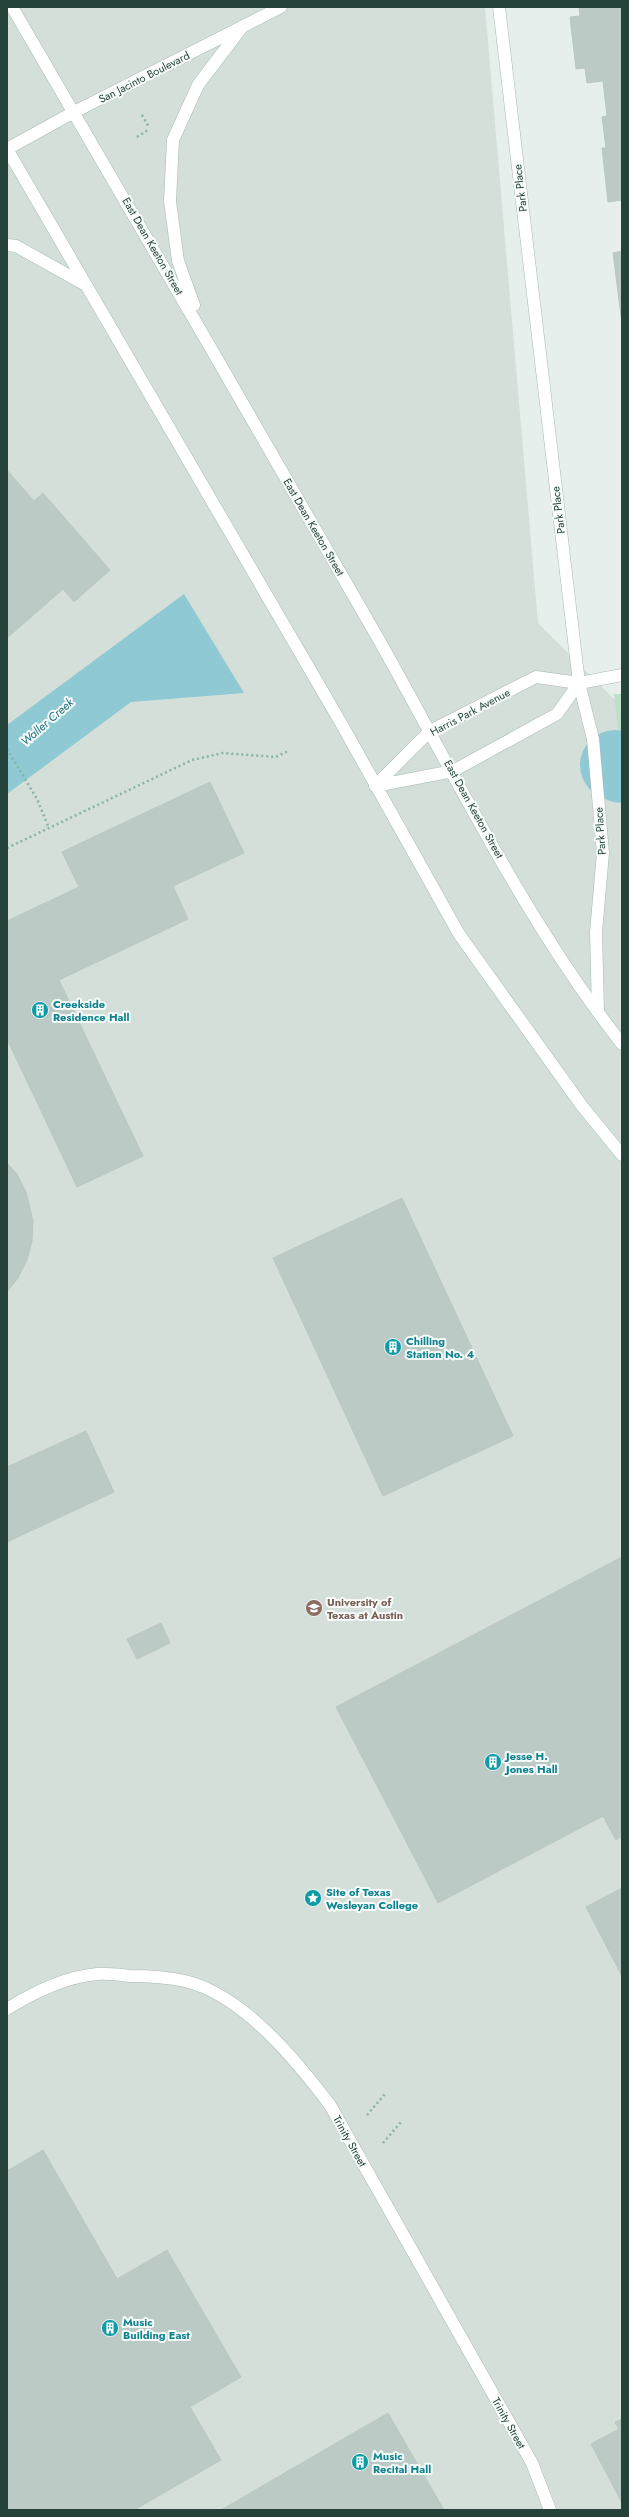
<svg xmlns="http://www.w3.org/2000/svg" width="629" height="2517" font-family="Jost,sans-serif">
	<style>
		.built { fill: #d4dfda }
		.green { fill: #bfe0c8 }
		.water { fill: #8ec9d4 }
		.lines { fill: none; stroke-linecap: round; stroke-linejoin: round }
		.river { stroke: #8ec9d4; stroke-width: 70 }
		.building { fill: #bbcac4; stroke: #b8c9c2 }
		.minor-casing { stroke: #a8b8b2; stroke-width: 13 }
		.tertiary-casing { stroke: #a8b8b2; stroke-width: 13 }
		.secondary-casing { stroke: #a4bbb3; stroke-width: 13 }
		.path { stroke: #86b3a5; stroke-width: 2.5; stroke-dasharray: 2 3; stroke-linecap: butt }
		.minor { stroke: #fff; stroke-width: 12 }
		.tertiary { stroke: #fff; stroke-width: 12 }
		.secondary { stroke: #fff; stroke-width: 12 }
		.labels { text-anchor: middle; stroke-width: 4; stroke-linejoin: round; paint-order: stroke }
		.street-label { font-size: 11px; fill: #24423a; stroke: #f7fbf9 }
		.culture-label { font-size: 11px; font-weight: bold; fill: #0d838f; stroke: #f7fbf9; text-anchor: start }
		.education-label { font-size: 11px; font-weight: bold; fill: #785e54; stroke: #f7fbf9; text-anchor: start }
		.water-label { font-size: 12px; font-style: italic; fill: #1c6f80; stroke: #f7fbf9 }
	</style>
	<rect width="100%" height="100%" fill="#e6efeb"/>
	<!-- built -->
	<path class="built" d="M7 7H485L538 623 622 707V2510H7Z"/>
	<!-- green -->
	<path class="green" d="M614 694H622V763Z"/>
	<!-- water -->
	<path class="water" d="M184 594 244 693 131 702 7 794V725Z"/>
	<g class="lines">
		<!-- river -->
		<path class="river" d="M615 765 622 768"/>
	</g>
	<!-- building -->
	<path class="building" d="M579 7H622V200L608 202 602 148H606L602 117 607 116 603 81 587 83 585 68 576 69 570 17 580 16Z
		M622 251V324L613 253Z
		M7 470 34 501 43 493 110 570 74 602 63 589 7 638Z
		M210 782 244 853 173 886 188 919 59 980 143 1156 77 1187 7 1039V921L79 887 62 852Z
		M7 1163 17 1174 26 1192 33 1221 32 1241 27 1260 18 1278 7 1292Z
		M402 1198 513 1436 383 1496 273 1258Z
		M86 1431 114 1492 7 1542V1467Z
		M622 1557V1836L616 1840 603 1816 438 1903 336 1707Z
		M161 1623 170 1643 137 1659 127 1639Z
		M622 1888V1976L586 1907Z
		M43 2150 117 2279 167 2250 241 2377 190 2407 221 2460 134 2510H7V2171Z
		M388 2413 444 2510H221Z
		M622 2419V2503L591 2444 619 2429 615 2422Z"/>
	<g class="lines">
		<!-- minor casing -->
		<g class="minor-casing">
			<path id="minor" d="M499 7 579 683 593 739 603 853 596 932 598 1012
				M375 786 430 731 536 677 579 683 622 675
				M375 786 453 771 557 714 579 683
				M7 2009C34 1992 65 1977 97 1974 108 1973 120 1975 130 1976 148 1976 167 1977 185 1981 243 1995 295 2059 330 2105L532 2463 550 2510"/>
		</g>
		<!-- tertiary casing -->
		<g class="tertiary-casing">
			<path id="tertiary" d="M7 149 74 112 281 7"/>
		</g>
		<!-- secondary casing -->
		<g class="secondary-casing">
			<path id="secondary" d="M12 7C135 218 258 428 379 640 455 775 526 922 622 1044
				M7 149 341 723 459 934 582 1106 622 1155
				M7 245 16 246 84 284
				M194 305 178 261 170 201 173 140 198 85 242 27"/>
		</g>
		<!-- path -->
		<path class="path" d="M142 115 149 127
			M137 137 148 130
			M7 749 37 799 49 828
			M7 848 192 760 223 753 276 757 288 751
			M367 2115 385 2094
			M383 2143 401 2122"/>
		<!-- minor -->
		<use href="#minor" class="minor"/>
		<!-- tertiary -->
		<use href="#tertiary" class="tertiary"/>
		<!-- secondary -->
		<use href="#secondary" class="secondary"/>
	</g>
	<!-- icons -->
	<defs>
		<g id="building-disc" transform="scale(0.9)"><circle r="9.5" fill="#0f9aa8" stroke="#f7fbf9"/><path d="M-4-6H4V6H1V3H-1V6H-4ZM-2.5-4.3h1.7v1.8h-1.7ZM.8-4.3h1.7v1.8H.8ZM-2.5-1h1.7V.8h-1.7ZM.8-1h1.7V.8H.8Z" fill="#fff"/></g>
		<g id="university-disc" transform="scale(0.9)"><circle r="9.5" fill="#8d6e63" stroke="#f7fbf9"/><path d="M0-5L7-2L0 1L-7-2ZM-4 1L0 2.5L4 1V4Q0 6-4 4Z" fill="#fff"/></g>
		<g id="sight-disc" transform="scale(0.9)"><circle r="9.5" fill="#0f9aa8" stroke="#f7fbf9"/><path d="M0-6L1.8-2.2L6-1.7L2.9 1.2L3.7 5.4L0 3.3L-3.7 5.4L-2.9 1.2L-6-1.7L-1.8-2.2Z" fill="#fff"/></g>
	</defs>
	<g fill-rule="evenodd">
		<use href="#building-disc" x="40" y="1010"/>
		<use href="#building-disc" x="393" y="1347"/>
		<use href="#university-disc" x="314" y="1608"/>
		<use href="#building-disc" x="493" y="1762"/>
		<use href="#sight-disc" x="313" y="1898"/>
		<use href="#building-disc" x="110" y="2328"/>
		<use href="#building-disc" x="360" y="2462"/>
	</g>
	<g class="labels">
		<!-- street labels -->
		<g class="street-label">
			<text transform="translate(144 77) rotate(-27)" y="4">San Jacinto Boulevard</text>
			<text transform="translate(520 188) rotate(-97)" y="4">Park Place</text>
			<text transform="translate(153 246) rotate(60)" y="4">East Dean Keeton Street</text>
			<text transform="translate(558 510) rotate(-97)" y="4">Park Place</text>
			<text transform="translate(314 527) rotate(60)" y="4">East Dean Keeton Street</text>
			<text transform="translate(470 712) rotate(-28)" y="4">Harris Park Avenue</text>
			<text transform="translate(474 809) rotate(61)" y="4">East Dean Keeton Street</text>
			<text transform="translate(600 831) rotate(-94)" y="4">Park Place</text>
			<text transform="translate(350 2141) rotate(61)" y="4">Trinity Street</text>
			<text transform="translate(509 2423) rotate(61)" y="4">Trinity Street</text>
		</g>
		<!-- culture labels -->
		<g class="culture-label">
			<text x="53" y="1008">Creekside<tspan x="53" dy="13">Residence Hall</tspan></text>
			<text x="406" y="1345">Chilling<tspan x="406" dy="13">Station No. 4</tspan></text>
			<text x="506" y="1760">Jesse H.<tspan x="506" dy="13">Jones Hall</tspan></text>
			<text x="326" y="1896">Site of Texas<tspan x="326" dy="13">Wesleyan College</tspan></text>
			<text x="123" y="2326">Music<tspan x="123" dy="13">Building East</tspan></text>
			<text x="373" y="2460">Music<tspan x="373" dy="13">Recital Hall</tspan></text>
		</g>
		<!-- education labels -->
		<g class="education-label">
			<text x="327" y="1606">University of<tspan x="327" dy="13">Texas at Austin</tspan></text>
		</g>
		<!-- water labels -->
		<g class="water-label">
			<text transform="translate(47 722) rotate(-41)" y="4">Waller Creek</text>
		</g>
	</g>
	<!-- border -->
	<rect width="629" height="2517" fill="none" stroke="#24423a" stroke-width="16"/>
</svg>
